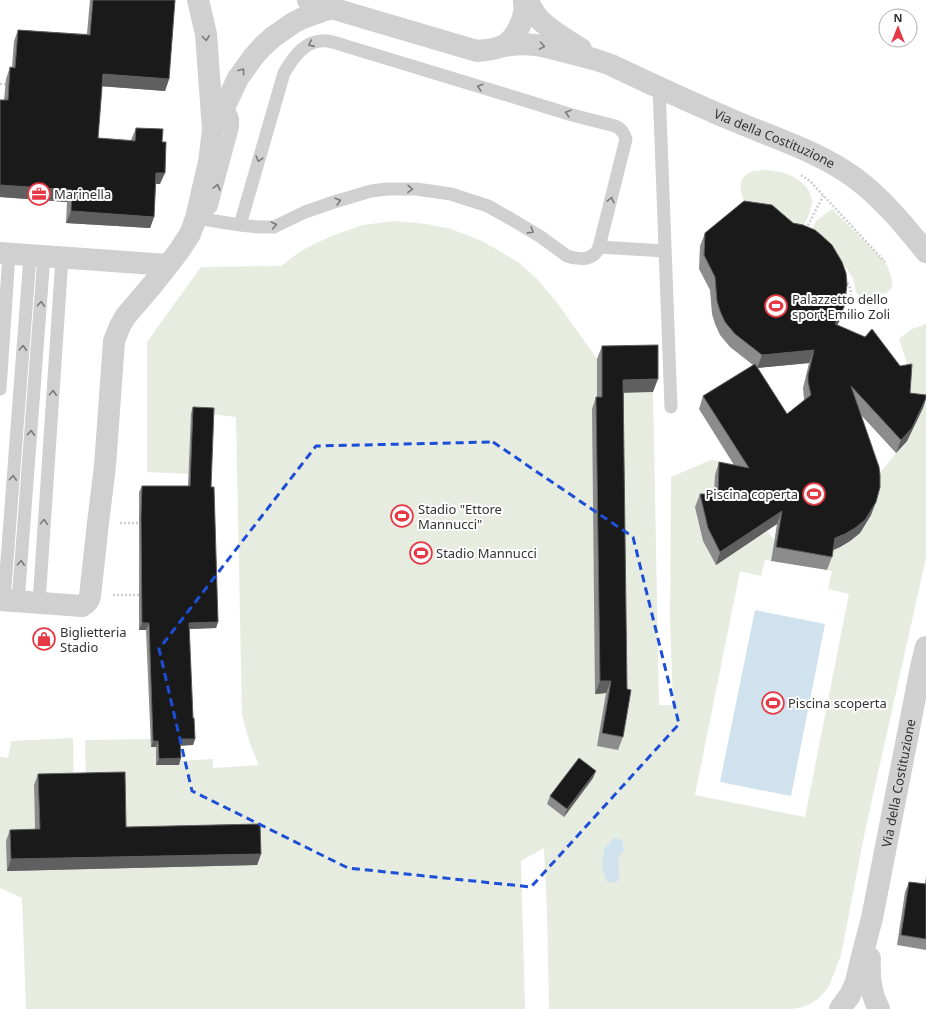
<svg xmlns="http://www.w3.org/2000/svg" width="926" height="1009" font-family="'Noto Sans',sans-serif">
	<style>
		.green { fill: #e6ecdf }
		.water { fill: #cfe2ee }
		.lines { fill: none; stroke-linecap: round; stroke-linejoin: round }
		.path { stroke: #cdcdcd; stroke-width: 2.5; stroke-dasharray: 2 2; stroke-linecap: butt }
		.service { stroke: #d0d0d0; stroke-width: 13 }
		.minor { stroke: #d0d0d0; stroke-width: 22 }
		.tertiary { stroke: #d0d0d0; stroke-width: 22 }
		.wall { fill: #8c8c8c; fill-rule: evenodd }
		.shaded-wall { fill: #5f5f5f }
		.building { fill: #1a1a1a; stroke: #5f5f5f }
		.oneway { stroke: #7a7a7a }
		.marked { fill: none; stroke: #1d4ed8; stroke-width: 3; stroke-dasharray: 8 5; stroke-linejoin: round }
		.labels { text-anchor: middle; stroke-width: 4; stroke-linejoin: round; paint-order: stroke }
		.street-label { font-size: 13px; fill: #333; stroke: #fff }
		.poi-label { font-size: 13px; fill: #333; stroke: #fff; text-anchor: start }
	</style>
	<rect width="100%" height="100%" fill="#fff"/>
	<!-- green -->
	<path class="green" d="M765 170C771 171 779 171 784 173 797 177 813 188 812 203 811 212 806 221 802 229L746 205C740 193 736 181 749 173 753 170 761 171 765 170Z
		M832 209 885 262C890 271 892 277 892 288L887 293 874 296 864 297 859 295 856 292 853 278 837 254 813 232 814 225 816 221Z
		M393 221 427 224 451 229 482 241 518 262 537 279 556 301 597 359V393L653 392 659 705H673L670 620 671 477 711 460 748 467 716 564 767 531 774 539 771 561 765 560 761 576 740 571 695 795 805 817 849 594 828 589 832 571 827 570 831 551C853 542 870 526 874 502 876 495 874 487 874 480L896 453 906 406 908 377 906 360 899 339 912 329 926 324V558L865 831 841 955 829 986 824 993 818 999 808 1005 799 1008 789 1009H549L547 910 544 848 521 861 525 1009H26L22 898 0 888V757L8 758 11 741 73 738 74 784 34 785 35 822 86 784 85 740 151 739V747H156L157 765 179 761 213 759V768L259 765 250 744 242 715 236 417 212 414 189 474 147 472V342L201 267 281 266 298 253 312 245 334 235 363 225Z"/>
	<!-- water -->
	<path class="water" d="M755 610 825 624 791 796 720 782Z
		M614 838 622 840 624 851 619 856 618 863 620 876 616 883 606 881 602 865 604 849Z"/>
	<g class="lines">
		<!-- path -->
		<path class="path" d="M0 84H6
			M801 175 810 181 885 262
			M806 229 823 196
			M846 279 850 288 852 303
			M120 523H139
			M113 595H139"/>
		<!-- service -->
		<path class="service" d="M659 87 671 407
			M196 218 240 225 258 227H274L305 212 334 202 371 191 387 189H416L451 194 488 206 511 219 541 237 567 256C579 260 594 261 599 247L626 139C624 133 621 128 615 126L572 115 517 98 349 47C342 45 335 42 327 41 306 39 294 56 284 73L240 225
			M196 218 207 211 211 207 232 129C234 118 232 114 224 106
			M599 247 665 251
			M0 389 9 254
			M4 600 30 256
			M18 602 44 256
			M39 603 62 258"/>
		<!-- minor -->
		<path class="minor" d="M215 127 238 78 254 56 263 46 273 37 293 23 305 17 331 8
			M0 253 168 265
			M0 600 82 606C87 603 89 601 90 596L98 523 105 466 114 341 120 326 125 317 154 283 179 251 190 234 196 218 209 162 213 130 206 34 198 0"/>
		<!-- tertiary -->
		<g class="tertiary">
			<path d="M308 0 312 2 331 8 477 51C486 50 494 50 502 46 513 42 522 24 524 13 525 9 524 4 524 0"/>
			<path d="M527 0C531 7 534 13 539 19 551 31 567 40 581 49"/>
			<path id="s1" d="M504 46 521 44 536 45 551 48 597 60 611 65C651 84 692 103 732 120 774 138 818 151 855 178 883 199 905 226 926 252"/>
			<path d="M870 958C869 976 870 993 879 1009"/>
			<path id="s2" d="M840 1009 850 995 856 982 861 960 872 918 921 667 926 647"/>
		</g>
	</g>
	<!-- wall -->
	<path class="wall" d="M90 0H175L169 79 165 91 102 86 98 138 131 140 136 128 162 142 160 184H156L154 217 150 228 66 223 67 202 0 197V100H4L6 79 10 67 12 68 14 41 18 30 87 34Z
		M705 233 840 320 837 325 910 393 926 395V399L923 408 907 441 896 453 861 415 871 515 860 533 850 541 840 547 833 550 832 557 827 570 771 561 777 524 716 565 703 541 695 507 700 494H714L715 475 719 462 734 465 699 409 703 396 753 365 730 347 720 335 715 324 712 314 710 290 699 269 700 246ZM809 363 803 388 804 400 787 414 758 368Z
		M602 346 653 392H624L623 737 618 750 597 746 606 693 595 694 592 409 596 397H597V359Z
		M193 407 211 487 218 622 216 628 189 629 193 718 195 739 193 745H180L179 765H156V747H151L146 630H139V492L142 486H188L191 413Z
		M38 774 126 827 261 854 257 865 7 871 6 841 10 830 35 829 34 785Z
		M593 778 564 817 547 804 550 796Z
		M926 876V950L897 945 905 892 909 882 925 884Z"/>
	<!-- shaded-wall -->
	<path class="shaded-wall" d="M103 74 169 79 165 91 98 86Z
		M156 173H165L160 184H152Z
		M0 185 72 190 67 202 0 197Z
		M71 211 154 217 150 228 66 223Z
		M844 307 840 320 831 337 835 324Z
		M814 350 809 363 757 368 762 355Z
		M658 379 653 392 619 393 623 380Z
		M926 398 923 408 907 441 896 453 901 440Z
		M876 502 871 515 860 533 850 541 840 547 831 551 835 538Z
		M782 511 777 524 716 565 720 552Z
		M218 622 216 628 187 629 189 623Z
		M142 623H149L146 630H139Z
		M600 681H611L606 693 595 694Z
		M180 739H195L193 745 178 746Z
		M153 741H158L156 747H151Z
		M181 758 179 765H156L159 759Z
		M596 771 593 778 564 817 567 809Z
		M261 854 257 865 7 871 11 859Z"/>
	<!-- building -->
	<path class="building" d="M93 0H175L169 79 103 74 98 138 135 141 136 128 163 129 162 142H166L165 173H156L154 217 71 211 72 190 0 185V100H8L10 67 15 68 18 30 90 35Z
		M744 201 772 205 793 223 803 225 815 230 821 235 832 245 842 262 846 273 847 285 844 307 835 324 865 337 872 329 900 366 912 364 910 393 926 395V398L912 428 901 440 851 386 879 467 880 475V487L876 502 865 520 855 528 845 534 835 538 832 557 776 547 782 511 720 552 708 528 700 494H718L719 462 749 468 703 396 755 364 787 414 811 395 808 382V375L814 350 762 355 735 334 725 322 720 311 717 301 715 277 704 255 705 233Z
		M658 345V379L623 380 627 689 631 690 623 737 602 733 611 681H600L596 397H602V346Z
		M193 407 214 408 211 487H214L218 622 189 623 193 718H194L195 739H180L181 758 159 759 158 741H153L149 623H142L141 517 142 486H190Z
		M579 758 596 771 567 809 550 796Z
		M125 772 126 827 260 824 261 854 11 859 10 830 40 829 38 774Z
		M909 882 926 884V939L901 935Z"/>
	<!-- one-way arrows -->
	<defs><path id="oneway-chevron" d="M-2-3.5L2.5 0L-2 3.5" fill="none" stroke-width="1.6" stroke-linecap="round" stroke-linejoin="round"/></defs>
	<g class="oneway">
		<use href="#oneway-chevron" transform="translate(206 38) rotate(83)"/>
		<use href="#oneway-chevron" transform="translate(311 44) rotate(156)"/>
		<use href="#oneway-chevron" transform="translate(542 46) rotate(10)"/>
		<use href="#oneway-chevron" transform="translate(242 71) rotate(-54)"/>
		<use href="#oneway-chevron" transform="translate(480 87) rotate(-164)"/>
		<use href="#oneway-chevron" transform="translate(568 113) rotate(-163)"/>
		<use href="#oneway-chevron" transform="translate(259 159) rotate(106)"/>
		<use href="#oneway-chevron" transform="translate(217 187) rotate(-75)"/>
		<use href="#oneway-chevron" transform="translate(410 189) rotate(1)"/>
		<use href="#oneway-chevron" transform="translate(611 200) rotate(-76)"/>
		<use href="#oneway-chevron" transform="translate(338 201) rotate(-17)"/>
		<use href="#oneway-chevron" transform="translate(274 225) rotate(-12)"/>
		<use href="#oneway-chevron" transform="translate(531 231) rotate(32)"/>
		<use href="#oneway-chevron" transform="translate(41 304) rotate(-86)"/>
		<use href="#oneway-chevron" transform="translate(23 348) rotate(-86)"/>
		<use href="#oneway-chevron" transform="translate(53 393) rotate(-86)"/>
		<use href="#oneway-chevron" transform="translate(31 433) rotate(-86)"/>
		<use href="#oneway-chevron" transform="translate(13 478) rotate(-86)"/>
		<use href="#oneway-chevron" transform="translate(44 522) rotate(-86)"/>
		<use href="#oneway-chevron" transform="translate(21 563) rotate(-86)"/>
	</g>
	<!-- marked area -->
	<path class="marked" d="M493 442 633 537 679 724 531 887 348 868 192 791 159 649 316 446Z"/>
	<!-- icons -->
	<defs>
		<g id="office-ring" transform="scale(1.15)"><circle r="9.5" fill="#fff" stroke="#e63946" stroke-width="1.5"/><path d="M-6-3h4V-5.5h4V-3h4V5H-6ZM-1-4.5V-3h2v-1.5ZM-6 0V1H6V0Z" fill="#e63946"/></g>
		<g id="stadium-ring" transform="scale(1.15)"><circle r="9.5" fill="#fff" stroke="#e63946" stroke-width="1.5"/><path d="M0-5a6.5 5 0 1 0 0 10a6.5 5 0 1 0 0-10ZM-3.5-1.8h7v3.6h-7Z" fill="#e63946"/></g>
		<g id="shop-ring" transform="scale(1.15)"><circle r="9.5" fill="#fff" stroke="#e63946" stroke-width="1.5"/><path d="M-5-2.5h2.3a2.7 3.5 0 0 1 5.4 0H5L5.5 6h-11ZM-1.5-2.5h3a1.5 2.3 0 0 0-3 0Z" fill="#e63946"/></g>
	</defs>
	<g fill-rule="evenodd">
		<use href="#office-ring" x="39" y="194"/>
		<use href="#stadium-ring" x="776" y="306"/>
		<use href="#stadium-ring" x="814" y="494"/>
		<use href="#stadium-ring" x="402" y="516"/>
		<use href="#stadium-ring" x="421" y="553"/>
		<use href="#shop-ring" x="44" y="639"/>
		<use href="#stadium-ring" x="773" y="703"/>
	</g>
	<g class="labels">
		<!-- street labels -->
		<g class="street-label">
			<text dy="5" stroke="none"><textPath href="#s1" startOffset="289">Via della Costituzione</textPath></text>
			<text dy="5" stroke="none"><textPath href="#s2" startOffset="235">Via della Costituzione</textPath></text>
		</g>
		<!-- poi labels -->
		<g class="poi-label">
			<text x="54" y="199">Marinella</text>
			<text x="792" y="304">Palazzetto dello<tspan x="792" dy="15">sport Emilio Zoli</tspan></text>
			<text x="798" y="499" text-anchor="end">Piscina coperta</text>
			<text x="418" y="514">Stadio "Ettore<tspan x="418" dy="15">Mannucci"</tspan></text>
			<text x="436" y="558">Stadio Mannucci</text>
			<text x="60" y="637">Biglietteria<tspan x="60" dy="15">Stadio</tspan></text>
			<text x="788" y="708">Piscina scoperta</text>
		</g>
	</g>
	<!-- north arrow -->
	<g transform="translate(898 28)"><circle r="19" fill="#ffffff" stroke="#adadad"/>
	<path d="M0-3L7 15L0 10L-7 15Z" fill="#e63946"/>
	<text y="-6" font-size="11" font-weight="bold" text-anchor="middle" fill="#333333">N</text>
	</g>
</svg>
